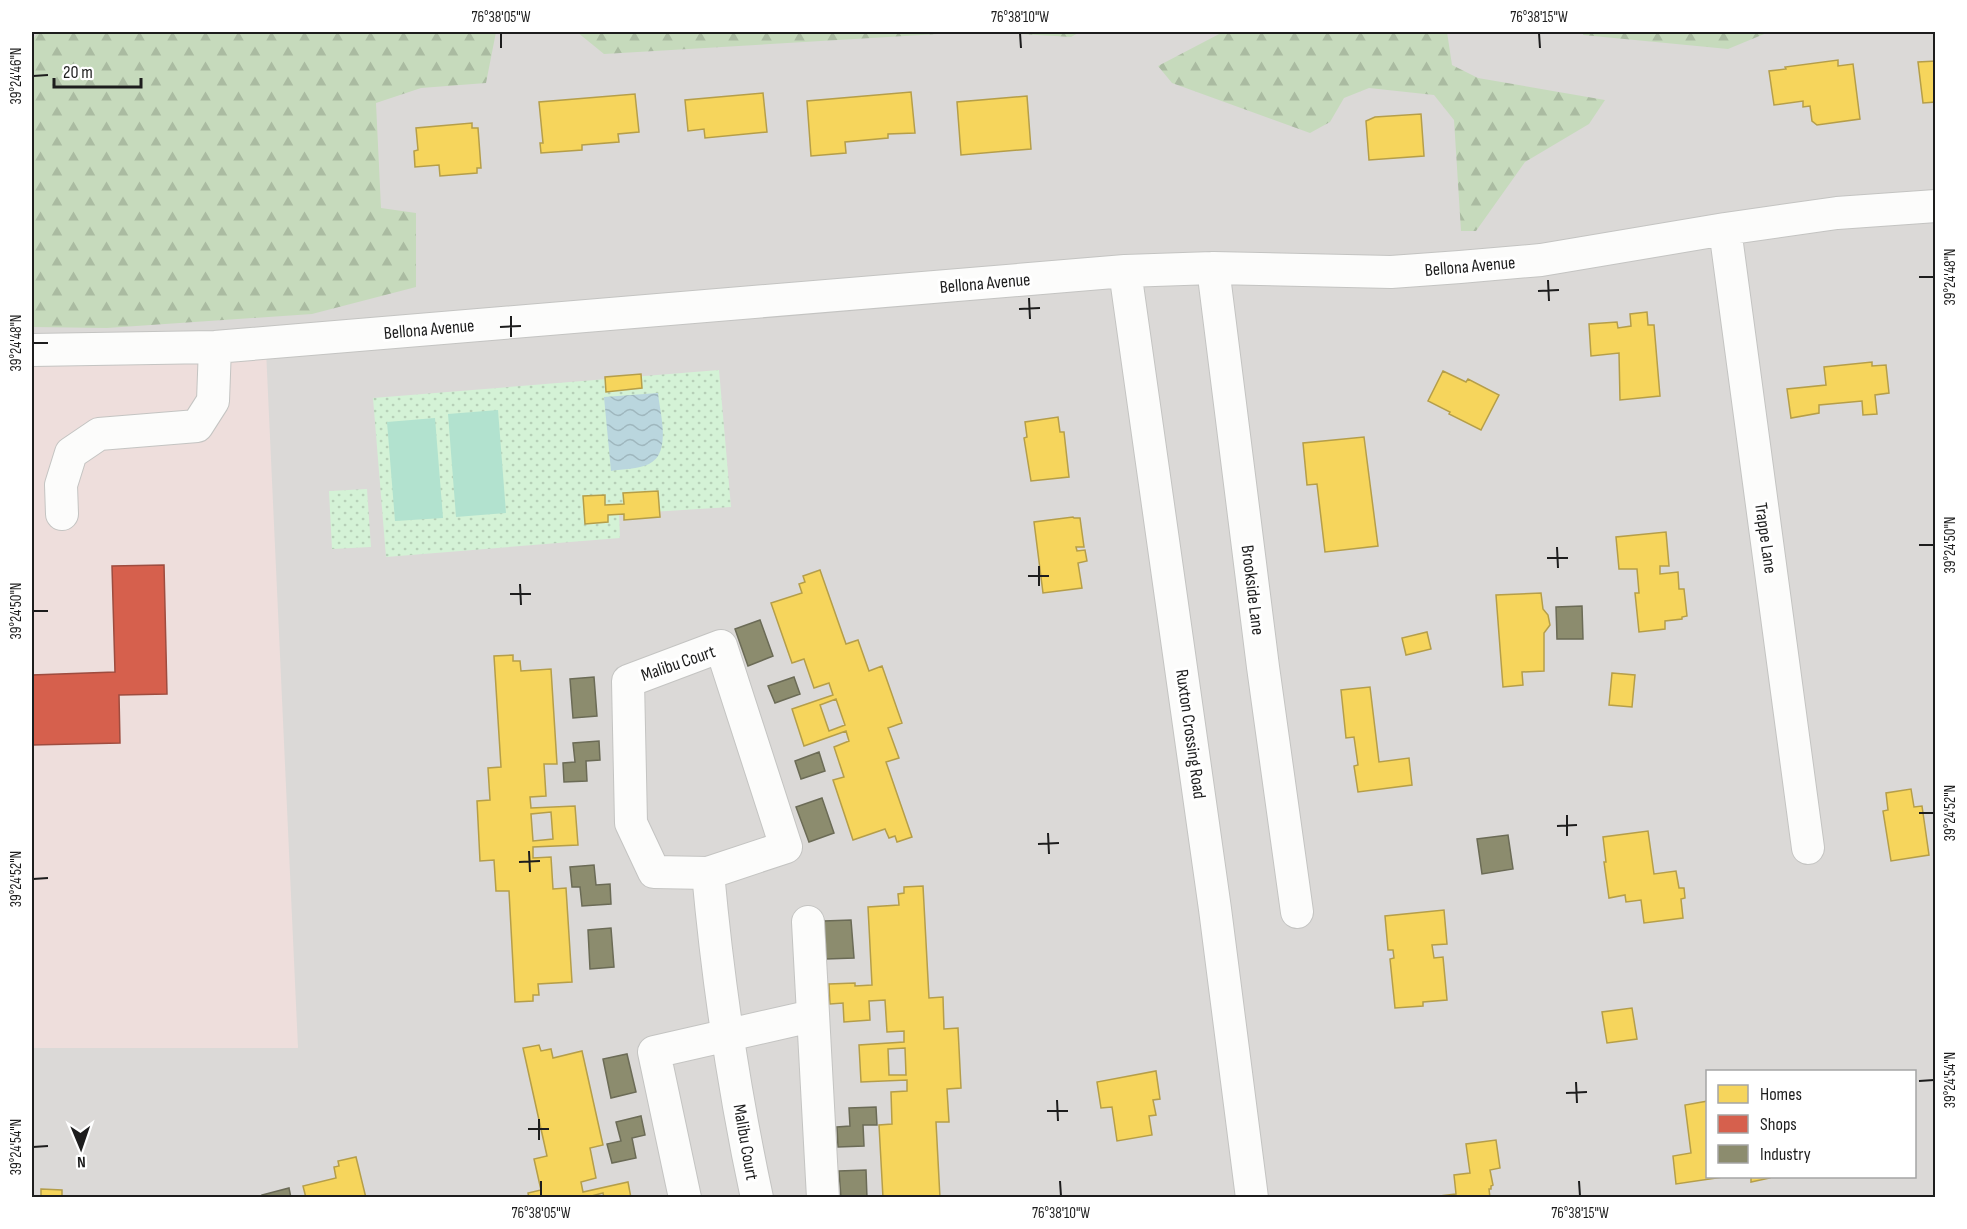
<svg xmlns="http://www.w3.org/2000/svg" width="1967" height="1229" font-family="'Sofia Sans Condensed',sans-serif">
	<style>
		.residential { fill: #dbd9d7; fill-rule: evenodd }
		.commercial { fill: #eededc }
		.forest { fill: url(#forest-firs) }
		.park { fill: url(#park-dots) }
		.pitch { fill: #b2e2cf }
		.water { fill: url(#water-waves) }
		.homes { fill: #f6d55c; stroke: #b59e49; stroke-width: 1.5; fill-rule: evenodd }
		.shops { fill: #d6604d; stroke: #9e4c3f; stroke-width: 1.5 }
		.industry { fill: #8c8c6e; stroke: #6b6b56; stroke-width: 1.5 }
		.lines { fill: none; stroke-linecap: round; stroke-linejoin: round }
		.minor-casing { stroke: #c4c4c2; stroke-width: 34 }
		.minor { stroke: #fcfcfb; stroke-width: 32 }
		.ticks { fill: none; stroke: #1d1d1d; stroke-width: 2 }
		.labels { text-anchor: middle; stroke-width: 6; stroke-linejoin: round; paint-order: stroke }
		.street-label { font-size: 18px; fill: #1d1d1d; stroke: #fff }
		.neatline { fill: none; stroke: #1d1d1d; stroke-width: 2 }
		.ticks-label { font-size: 15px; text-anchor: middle; fill: #1d1d1d }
	</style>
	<defs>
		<pattern id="forest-firs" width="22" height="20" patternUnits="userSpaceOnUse" patternTransform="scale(1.5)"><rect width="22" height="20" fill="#c6dabc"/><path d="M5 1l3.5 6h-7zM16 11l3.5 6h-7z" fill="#aabba1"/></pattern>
		<pattern id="park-dots" width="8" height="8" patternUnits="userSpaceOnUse" patternTransform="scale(1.5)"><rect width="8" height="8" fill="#d4f2d6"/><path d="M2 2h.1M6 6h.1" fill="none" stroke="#b6cfb7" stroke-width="1.8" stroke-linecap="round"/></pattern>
		<pattern id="water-waves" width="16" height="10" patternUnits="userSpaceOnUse" patternTransform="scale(1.5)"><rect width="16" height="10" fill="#bad6de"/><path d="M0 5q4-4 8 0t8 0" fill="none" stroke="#9fb7be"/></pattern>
	</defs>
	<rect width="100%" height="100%" fill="#eceae6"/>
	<!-- residential -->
	<path class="residential" d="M32 32H1935V1197H32V1048L298 1047 32 357ZM1708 1072H1914V1176H1708Z"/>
	<!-- commercial -->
	<path class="commercial" d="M266 350 298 1048H32V357Z"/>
	<!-- forest -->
	<path class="forest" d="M39 32H496L486 83 421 88 376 103 381 208 416 213V287L312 314 107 328 32 327V40Z
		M577 32H972L604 54Z
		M988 32H1080L1071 37Z
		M1223 32H1447L1452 65 1478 78 1605 100 1589 124 1525 162 1476 231H1461L1454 120 1434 95 1369 88 1344 98 1330 122 1310 133 1172 83 1158 66Z
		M1584 32H1769L1728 49 1583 35Z"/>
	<!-- park -->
	<path class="park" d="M719 370 731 507 619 514 620 538 386 557 373 398Z
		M367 489 371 547 332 549 329 491Z"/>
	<!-- pitch -->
	<path class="pitch" d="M498 410 506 513 456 517 448 414Z
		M435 418 443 518 395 521 387 422Z"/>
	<!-- water -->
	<path class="water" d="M658 393C660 414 672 453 649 464 638 469 623 469 611 471L604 397Z"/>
	<!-- homes -->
	<path class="homes" d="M1838 60V66L1853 64 1860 119 1817 125 1812 121 1810 106 1803 107V101L1774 105 1769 71 1786 69 1785 67Z
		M1936 61V102L1923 103 1918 62Z
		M911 92 915 133 888 134V138L845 142 846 153 811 156 807 101Z
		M763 93 767 132 705 138 704 129 688 131 685 100Z
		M635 94 639 132 618 134 619 142 582 145V150L541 153 540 143H543L539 102Z
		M1027 96 1031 149 961 155 957 102Z
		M1421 114 1424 156 1369 160 1366 121 1375 117Z
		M472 123V128H478L481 168H477V173L440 176 439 165 415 167 414 151 418 150 416 128Z
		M1647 312 1648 325H1654L1660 396 1620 400 1619 353 1591 356 1589 324 1617 322 1618 328 1631 326 1630 314Z
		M1872 362V366L1886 365 1889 393 1875 395 1877 414 1863 415 1862 401 1819 405V413L1791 418 1787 389 1826 385 1824 367Z
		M1443 371 1466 382 1468 379 1499 395 1481 430 1449 414 1450 412 1428 401Z
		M641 374 642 388 606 392 605 377Z
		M1058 417 1060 432H1064L1069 477 1031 481 1024 438 1027 437 1025 422Z
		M1364 437 1378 546 1325 552 1317 484 1307 485 1303 443Z
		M658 491 660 517 624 520V514L608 515V522L585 524 583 496 605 495V505L624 504 623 493Z
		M1073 517 1074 518H1080L1084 547H1076L1077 551 1085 550 1087 561 1078 563 1082 588 1043 593 1034 522Z
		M1666 532 1669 566H1660V574L1678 572 1679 589H1684L1687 616 1682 617V619L1665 621V629L1639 632 1635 593H1639L1637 569H1619L1616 537Z
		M820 570 846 644 858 640 869 671 882 666 902 723 888 728 899 758 886 762 912 837 897 842 895 836 889 838 885 829 853 840 833 780 844 777 834 747 849 741 846 731 804 746 792 709 833 695 829 683 814 688 804 659 792 663 771 603 802 593 799 584 805 582 803 576ZM836 699 845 725 829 731 820 705Z
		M1541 593 1543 609 1548 615 1550 625 1544 633V671L1522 672 1523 685 1503 687 1496 595Z
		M1427 632 1431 649 1406 655 1402 638Z
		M513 655V661H520L521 671 551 669 557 764H544L546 796 530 797 531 808 575 806 578 845 533 847V858L551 857 553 889 566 888 572 982 538 984 539 995H533V1001L515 1002 509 891H496L494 860 480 861 477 801 490 800 488 768 501 767 494 656ZM551 812 553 839 533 841 531 814Z
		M1612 673 1635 675 1632 707 1609 705Z
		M1370 687 1379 762 1409 758 1412 785 1358 792 1354 766 1358 765 1354 737 1346 738 1341 690Z
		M1911 789 1914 807 1922 806 1929 855 1891 861 1883 811 1888 810 1886 793Z
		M1648 831 1654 874 1676 871 1679 888H1684L1685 898 1681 899 1683 918 1644 923 1641 900 1626 902 1625 895 1609 898 1604 862H1606L1603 837Z
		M923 886 929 998 943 997 944 1029 958 1028 961 1088 947 1089 949 1122H936L940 1198H883L879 1125 892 1124 891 1092 907 1091V1080L861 1082 859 1045 904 1042V1031L887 1032 885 1000 869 1001 870 1020 844 1022 843 1003 830 1004 829 984 855 983V986L872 985 868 907 899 905 898 894 904 893V887ZM905 1048 906 1075H889L888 1049Z
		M1444 910 1447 944 1432 945 1434 958 1443 957 1447 1000 1423 1002V1006L1395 1008 1390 959 1394 958 1393 950H1388L1385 916Z
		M1632 1008 1637 1039 1607 1043 1602 1012Z
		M539 1045 541 1051 551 1049 553 1058 582 1051 603 1145 590 1148 596 1178 581 1182 583 1192 628 1182 631 1198H604L603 1193 584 1198H529L528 1193 541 1190 534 1159 547 1156 523 1048Z
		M1156 1071 1160 1099 1153 1100 1156 1115 1149 1116 1152 1135 1117 1141 1112 1107 1101 1108 1097 1082Z
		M1708 1101V1176H1730L1676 1184 1673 1156 1691 1153 1685 1105Z
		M1496 1140 1500 1168 1490 1170 1493 1185 1491 1186V1189H1489L1490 1198H1440V1196L1456 1194 1454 1175 1470 1173 1466 1144Z
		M356 1157 366 1198H306L303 1186 336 1178 334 1167 339 1166 338 1161Z
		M1751 1176H1770V1178L1751 1182Z
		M41 1189 62 1190V1197L64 1198H41Z"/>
	<!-- shops -->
	<path class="shops" d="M164 565 167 694 119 695 120 743 32 745V675L115 672 112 566Z"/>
	<!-- industry -->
	<path class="industry" d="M1582 606 1583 639H1557L1556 607Z
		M760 620 773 656 748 666 735 629Z
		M594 677 597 716 573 718 570 679Z
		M794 677 800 694 775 703 768 686Z
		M599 741 600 760 586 761 587 781 564 782 563 763 575 762 573 743Z
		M819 752 825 771 801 779 795 761Z
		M822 798 834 833 809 842 796 807Z
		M1508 835 1513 869 1482 874 1477 839Z
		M594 865 596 885 610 884 611 904 582 906 580 887H572L570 867Z
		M851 920 854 958 826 959 824 921Z
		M611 928 614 967 590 969 588 930Z
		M627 1054 636 1092 611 1098 603 1059Z
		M876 1107 877 1125H863L864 1146 838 1147 837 1127 850 1126 849 1108Z
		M641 1116 645 1135 632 1138 636 1158 612 1163 607 1144 621 1141 616 1122Z
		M866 1170 867 1198H841L839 1171Z
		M289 1188 291 1198H263L262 1195Z"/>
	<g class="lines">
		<!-- minor casing -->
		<g class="minor-casing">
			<path id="minor" d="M1725 229 1808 848
				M1213 268 1263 667 1297 912
				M1125 271 1215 909 1252 1198
				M32 350 215 347 1125 271 1213 268 1391 272 1460 267 1541 260 1725 229 1837 213 1936 206
				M62 514 61 485 71 453 99 434 197 426 213 401 215 347
				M721 646 786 847 708 873 654 872 631 823 628 681Z
				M708 873C718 982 734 1091 757 1198
				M808 922 823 1198
				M685 1198 654 1052 812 1016"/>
		</g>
		<!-- minor -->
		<use href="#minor" class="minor"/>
	</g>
	<!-- ticks -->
	<path class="ticks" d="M501 33V48M1020 33 1021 48M1539 33 1540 48M33 76 48 75M1919 277H1934M1548 280 1549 301M1538 291 1559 290M1029 298 1030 319M1019 309 1040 308M511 316V337M500 327 521 326M33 343H48M1919 545H1934M1557 547 1558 568M1547 558H1568M1039 566V586M1028 576H1049M520 584 521 605M510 594H531M33 611H48M1919 813H1934M1567 815V836M1557 826 1577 825M1048 833 1049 854M1038 844 1059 843M529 851 530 872M519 862 540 861M33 879 48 878M1919 1081 1934 1080M1576 1082 1577 1103M1566 1093 1587 1092M1057 1100 1058 1121M1047 1111H1068M539 1119V1140M528 1129H549M33 1147 48 1146M541 1181V1196M1060 1181 1061 1196M1579 1181 1580 1196"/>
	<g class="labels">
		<!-- street labels -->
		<g class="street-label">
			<text transform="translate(1470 266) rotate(-5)" y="6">Bellona Avenue</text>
			<text transform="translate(985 283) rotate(-5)" y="6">Bellona Avenue</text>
			<text transform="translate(429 329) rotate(-5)" y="6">Bellona Avenue</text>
			<text transform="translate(1766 538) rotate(82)" y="6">Trappe Lane</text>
			<text transform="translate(1253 590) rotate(83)" y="6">Brookside Lane</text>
			<text transform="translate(678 663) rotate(-19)" y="6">Malibu Court</text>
			<text transform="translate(1191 734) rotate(82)" y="6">Ruxton Crossing Road</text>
			<text transform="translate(746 1142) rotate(80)" y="6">Malibu Court</text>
		</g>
	</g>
	<!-- border -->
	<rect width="1967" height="1229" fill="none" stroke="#ffffff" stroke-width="66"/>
	<!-- legend -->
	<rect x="1706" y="1070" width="210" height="108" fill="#ffffff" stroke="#a5a5a5" stroke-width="1.5"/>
	<rect x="1718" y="1085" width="30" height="18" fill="#f6d55c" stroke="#a5a5a5" stroke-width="1.5"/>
	<text x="1760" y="1100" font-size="18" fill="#1d1d1d">Homes</text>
	<rect x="1718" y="1115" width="30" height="18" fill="#d6604d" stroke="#a5a5a5" stroke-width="1.5"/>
	<text x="1760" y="1130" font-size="18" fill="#1d1d1d">Shops</text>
	<rect x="1718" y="1145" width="30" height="18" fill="#8c8c6e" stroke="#a5a5a5" stroke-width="1.5"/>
	<text x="1760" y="1160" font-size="18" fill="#1d1d1d">Industry</text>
	<!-- north arrow -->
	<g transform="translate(81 1148) rotate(178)" stroke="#ffffff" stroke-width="4.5" paint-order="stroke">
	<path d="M0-4.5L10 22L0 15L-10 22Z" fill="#1d1d1d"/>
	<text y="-9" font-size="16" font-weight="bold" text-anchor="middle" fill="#1d1d1d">N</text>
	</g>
	<!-- scale -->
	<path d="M54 78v9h87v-9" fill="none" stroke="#1d1d1d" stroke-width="3"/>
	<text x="63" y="78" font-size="18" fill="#1d1d1d" stroke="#ffffff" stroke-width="4.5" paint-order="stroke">20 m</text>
	<rect x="33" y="33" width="1901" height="1163" class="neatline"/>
	<g class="ticks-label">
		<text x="501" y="22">76°38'05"W</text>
		<text x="1020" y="22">76°38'10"W</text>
		<text x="1539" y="22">76°38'15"W</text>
		<text transform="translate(16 76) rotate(-90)" y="5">39°24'46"N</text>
		<text transform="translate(1950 277) rotate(-90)" y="5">39°24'48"N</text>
		<text transform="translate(16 343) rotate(-90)" y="5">39°24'48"N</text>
		<text transform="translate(1950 545) rotate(-90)" y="5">39°24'50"N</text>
		<text transform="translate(16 611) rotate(-90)" y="5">39°24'50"N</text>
		<text transform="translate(1950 813) rotate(-90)" y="5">39°24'52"N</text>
		<text transform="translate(16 879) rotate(-90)" y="5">39°24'52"N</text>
		<text transform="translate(1950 1080) rotate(-90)" y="5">39°24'54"N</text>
		<text transform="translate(16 1147) rotate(-90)" y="5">39°24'54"N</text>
		<text x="541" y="1218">76°38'05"W</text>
		<text x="1061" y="1218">76°38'10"W</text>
		<text x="1580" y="1218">76°38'15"W</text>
	</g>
</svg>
